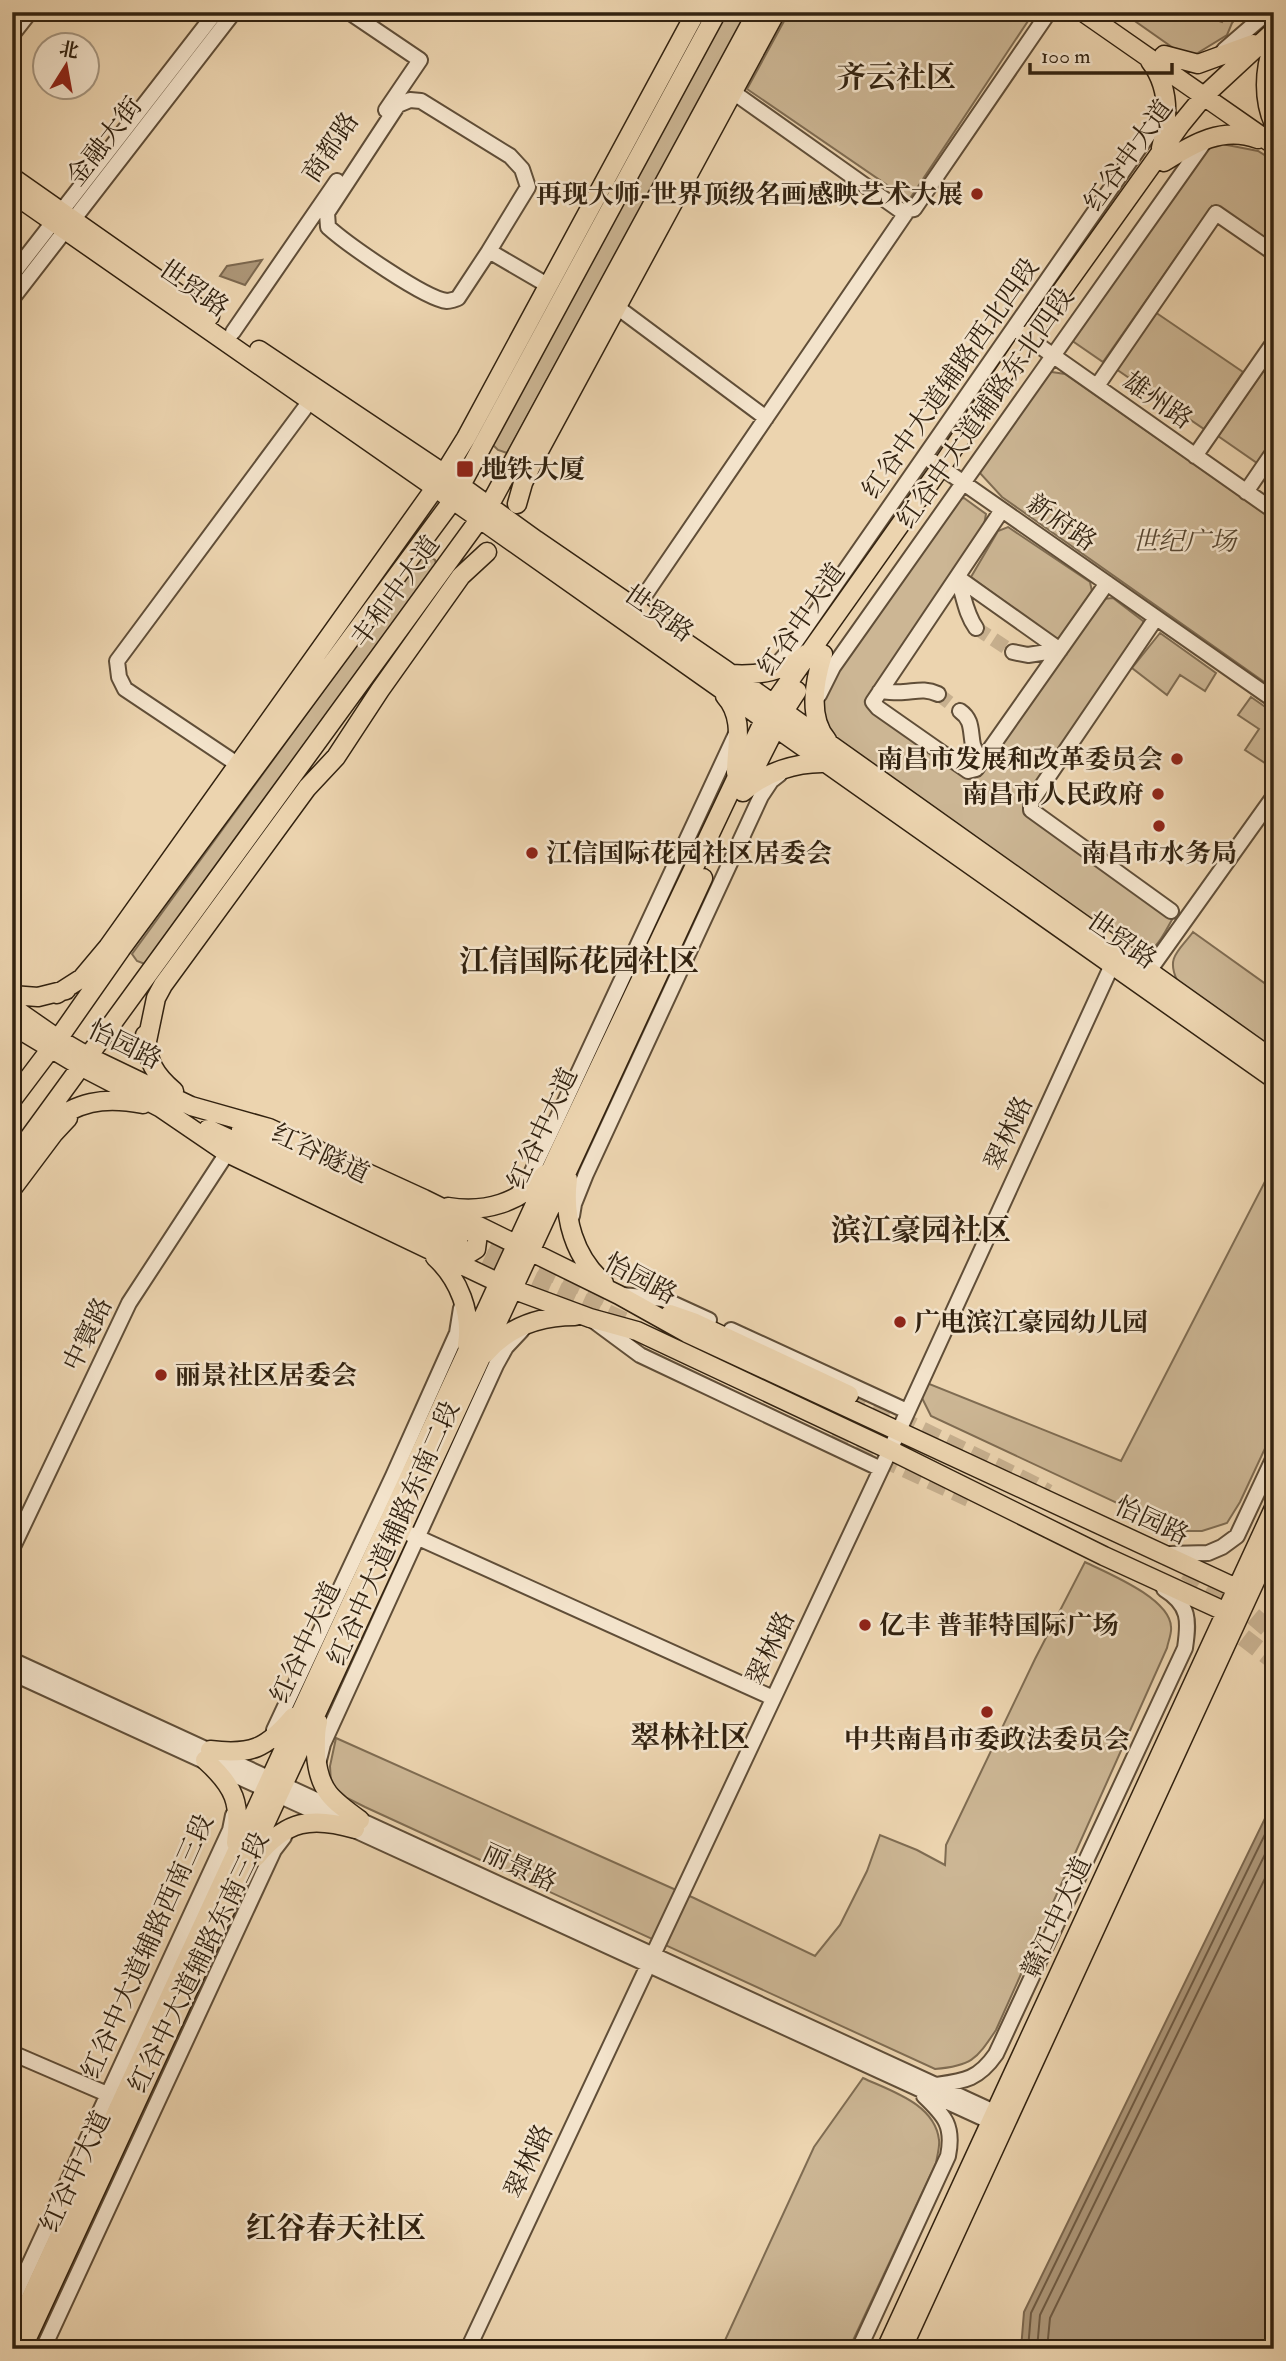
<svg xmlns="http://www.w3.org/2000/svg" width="1286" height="2361" font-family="'IM FELL Double Pica','Noto Serif SC',serif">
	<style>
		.green { fill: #ccb694; stroke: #7f6c52; stroke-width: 2 }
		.water { fill: #ad9779; stroke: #7c684f; stroke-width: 2 }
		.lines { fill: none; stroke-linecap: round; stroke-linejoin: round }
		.shore { stroke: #705c44; stroke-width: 2 }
		.minor-tunnel { stroke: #c7b08f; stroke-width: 14; stroke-dasharray: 14 7; stroke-linecap: butt }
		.major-tunnel { stroke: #c7b08f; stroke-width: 18; stroke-dasharray: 18 9; stroke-linecap: butt }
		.minor-casing { stroke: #604e38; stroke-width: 18 }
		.major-casing { stroke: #322210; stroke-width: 21 }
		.minor { stroke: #f3e3cb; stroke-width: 14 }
		.major { stroke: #ecd4af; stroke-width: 18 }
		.poi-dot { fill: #8f2418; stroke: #f3e3cb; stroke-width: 2.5 }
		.labels { text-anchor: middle; stroke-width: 5; stroke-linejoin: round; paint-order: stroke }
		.street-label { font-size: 26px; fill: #322210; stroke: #f3e3cb }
		.poi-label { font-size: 26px; font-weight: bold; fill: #322210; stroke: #f3e3cb; text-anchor: start }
		.park-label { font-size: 26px; font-style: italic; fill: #584731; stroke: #f3e3cb }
		.quarter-label { font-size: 30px; font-weight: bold; fill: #322210; stroke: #f3e3cb }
	</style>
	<rect width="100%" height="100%" fill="#ecd4af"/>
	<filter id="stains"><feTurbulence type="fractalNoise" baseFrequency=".00286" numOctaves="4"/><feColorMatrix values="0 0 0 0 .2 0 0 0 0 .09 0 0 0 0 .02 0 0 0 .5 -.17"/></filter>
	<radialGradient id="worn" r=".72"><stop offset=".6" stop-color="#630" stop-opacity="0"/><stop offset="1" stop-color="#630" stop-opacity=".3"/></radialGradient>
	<!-- green -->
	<path class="green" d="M726 12H749L507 453 498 450 492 444Z
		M789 12H1034L909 200 747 89Z
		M1122 12H1219V21L1222 22 1224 12H1241L1232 23 1227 35 1196 54 1179 52Z
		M1222 144 1258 151 1274 161V248L1212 206 1103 362 1071 340 1203 148Z
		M1155 312 1243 372 1204 429 1116 369Z
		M1274 356V439L1257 463 1218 436Z
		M1045 371 1065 374 1274 520V689L1002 497 978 471Z
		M964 498 986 514 984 525 866 700 868 708 972 779 982 774 1102 599 1113 598 1143 621V629L1023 800 1024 810 1173 918C1164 933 1155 957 1135 954L842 750 824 727 822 693 957 499Z
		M1008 527 1090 582 1093 596 1059 641 971 577 998 531Z
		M422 555H426L435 560 437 567 145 964 137 961 132 954Z
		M1160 633 1216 673 1205 691 1180 675 1167 695 1132 668Z
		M1251 697 1274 713V769L1245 750 1259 729 1238 715Z
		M1193 932 1274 990V1049L1177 980C1166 957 1179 951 1193 932Z
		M1274 1164V1429L1240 1502 1227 1523 1202 1531H1177L931 1416 922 1398 927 1383 1121 1461Z
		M1085 1562C1107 1573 1170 1598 1171 1627 1172 1633 1168 1642 1167 1648L996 2030C976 2060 971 2066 935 2069L365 1807 347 1798 331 1784 330 1766 336 1738 694 1898 815 1956 840 1925 867 1871 880 1835 917 1850 945 1865 946 1845 1035 1659Z
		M863 2078C891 2091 935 2104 939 2140 940 2147 937 2156 936 2163L849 2349H721L814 2147Z"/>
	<!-- water -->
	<path class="water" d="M262 260 245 285 220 276 227 266Z
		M1274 1800V2349H1021L1024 2312Z"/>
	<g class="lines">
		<!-- shore -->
		<path class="shore" d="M1028 2349 1031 2313 1274 1816
			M1037 2349 1040 2315 1274 1836
			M1047 2349 1050 2318 1274 1860"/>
		<!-- minor-tunnel -->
		<path class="minor-tunnel" d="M976 628 1013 652
			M938 694 960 711"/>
		<!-- major-tunnel -->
		<path class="major-tunnel" d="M466 1234 610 1299
			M460 1246 629 1323
			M849 1395 1034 1485 1048 1493
			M832 1435 969 1498
			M1186 1571 1253 1616 1274 1634
			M1222 1621 1274 1661"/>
		<!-- minor casing -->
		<g class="minor-casing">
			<path id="minor" d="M349 12 420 60 386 110
				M12 35 30 12
				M1224 50 1268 12
				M733 92 901 211 914 209 1049 12
				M489 251 458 298C457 299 449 301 447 301 425 299 347 244 328 227L327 213 398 105 410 100 421 101 510 156 522 169 528 187 489 251 549 286
				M12 275 216 12
				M12 299 234 12
				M617 307 766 418
				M233 332 337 181
				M1021 333 1274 511
				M1097 386 1216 213 1274 253
				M925 456 1274 700
				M1195 456 1274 342
				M1246 492 1274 451
				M1002 510 873 702 878 708 968 771 976 769 1107 583
				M636 608 908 210
				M1156 618 1031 802V810L1171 911
				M976 628C965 613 964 595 957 577L1060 650 1028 655 1013 652
				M768 669 780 661 790 650 1155 125 1164 105
				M880 691C888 692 896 693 904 692 917 691 925 688 938 694
				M819 695 833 667 1205 141
				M960 711C973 720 970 731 973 745 975 751 978 756 982 762
				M237 764 125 689 119 677 117 661 310 401
				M1144 978 1274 796
				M519 1192 528 1180 556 1121 735 736
				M572 1216 574 1204 586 1174 761 796 771 781 780 774
				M622 1295 663 1299 709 1320
				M594 1321 640 1355 881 1469
				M731 1330 907 1411
				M410 1534 773 1698
				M12 1549 129 1303 227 1153
				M1169 1554 1208 1553 1222 1547 1237 1536 1274 1457
				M12 1660 1003 2116
				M12 1673 1000 2126
				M274 1730 393 1476 457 1333 461 1308
				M319 1760 323 1744 496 1365 506 1347 522 1330
				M12 2053 114 2097
				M935 2085C964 2081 978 2080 996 2054L1185 1648C1189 1621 1190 1605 1164 1589
				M12 2302 230 1830 233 1815
				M43 2349 274 1850 284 1837
				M468 2349 890 1450 1112 965
				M859 2349 948 2156C954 2126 945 2116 924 2096"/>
		</g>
		<!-- major casing -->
		<g class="major-casing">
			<path id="major" d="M1083 12 1274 145
				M1273 46C1264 70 1263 100 1274 124
				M1164 55 1198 64 1253 44
				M1150 61C1170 87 1169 118 1161 148
				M1164 162C1194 143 1223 126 1258 139
				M12 177 210 316
				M12 193 480 519 1274 1079
				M259 350 443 473 536 540 724 669 1274 1060
				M517 504 523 483 533 462 776 12
				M823 654C815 680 807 717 827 740
				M731 674C756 676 788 671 806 654
				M725 696C745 718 736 747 736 773
				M752 774 784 711 797 691
				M743 792C766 772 796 762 826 763
				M57 994 82 978 108 947 435 488 466 438 696 12
				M12 995 38 997 66 990
				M12 1007 58 1039 89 1057 191 1106 269 1128 424 1199 619 1295 687 1333 1249 1594
				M12 1025 82 1067 161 1108 227 1153 512 1289 590 1318 637 1331 890 1450 1104 1556 1237 1617
				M145 1035C148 1062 154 1074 174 1091
				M146 1046 156 998 163 985 307 788 336 757 380 690 461 576 487 552
				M12 1100 58 1039 121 949 453 500 717 12
				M44 1126C78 1102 102 1096 143 1104
				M208 1129 460 1246
				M241 1129 464 1232
				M12 1161 489 506 757 12
				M568 1179C563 1217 574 1257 604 1283
				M12 1189 54 1133 68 1118
				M448 1207C485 1213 520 1203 545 1174
				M448 1251 468 1254 476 1249 478 1234 463 1223
				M435 1257C459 1279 472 1313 467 1345
				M670 1314 693 1322 849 1395
				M485 1354C508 1327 540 1316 575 1316
				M318 1722C315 1733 316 1744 316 1755 319 1791 332 1800 360 1820
				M210 1750C251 1755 266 1749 293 1717
				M205 1760C235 1787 241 1803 236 1843
				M256 1857C286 1820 312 1816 355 1829
				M12 2339 560 1150 764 720 773 704 941 467 1028 338 1181 124 1204 96 1274 31
				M22 2349 703 878
				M886 2349 1274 1508
				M902 2349 1274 1540"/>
		</g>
		<!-- minor -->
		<use href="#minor" class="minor"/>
		<!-- major -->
		<use href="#major" class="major"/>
	</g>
	<!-- markers -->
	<g class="poi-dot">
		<circle cx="977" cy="194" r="7"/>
		<rect x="456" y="460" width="18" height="18" rx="3.5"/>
		<circle cx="1177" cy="759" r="7"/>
		<circle cx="1158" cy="794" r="7"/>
		<circle cx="1159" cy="826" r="7"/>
		<circle cx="532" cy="853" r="7"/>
		<circle cx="900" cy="1322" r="7"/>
		<circle cx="161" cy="1375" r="7"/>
		<circle cx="865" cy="1625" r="7"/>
		<circle cx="987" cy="1712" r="7"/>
	</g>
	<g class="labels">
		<!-- street labels -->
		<g class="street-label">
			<text transform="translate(104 141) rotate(-52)" y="9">金融大街</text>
			<text transform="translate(330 147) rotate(-56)" y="9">商都路</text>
			<text transform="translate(1128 155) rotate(-54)" y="9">红谷中大道</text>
			<text transform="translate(194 288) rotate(35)" y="9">世贸路</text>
			<text transform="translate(950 378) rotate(-55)" y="9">红谷中大道辅路西北四段</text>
			<text transform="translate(1158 400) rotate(35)" y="9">雄州路</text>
			<text transform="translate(985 408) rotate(-55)" y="9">红谷中大道辅路东北四段</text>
			<text transform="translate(1062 522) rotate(35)" y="9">新府路</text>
			<text transform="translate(395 591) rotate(-54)" y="9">丰和中大道</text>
			<text transform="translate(659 613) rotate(35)" y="9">世贸路</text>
			<text transform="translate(801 619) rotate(-55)" y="9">红谷中大道</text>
			<text transform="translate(1122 940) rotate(35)" y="9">世贸路</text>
			<text transform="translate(125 1044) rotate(26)" y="9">怡园路</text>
			<text transform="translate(542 1128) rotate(-65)" y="9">红谷中大道</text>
			<text transform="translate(1008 1133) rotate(-65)" y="9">翠林路</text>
			<text transform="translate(321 1153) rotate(25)" y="9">红谷隧道</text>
			<text transform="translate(641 1278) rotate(28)" y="9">怡园路</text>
			<text transform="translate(87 1334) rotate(-64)" y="9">中寰路</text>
			<text transform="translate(1152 1520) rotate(25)" y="9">怡园路</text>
			<text transform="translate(393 1533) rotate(-66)" y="9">红谷中大道辅路东南二段</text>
			<text transform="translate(305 1642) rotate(-65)" y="9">红谷中大道</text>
			<text transform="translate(770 1648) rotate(-65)" y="9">翠林路</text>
			<text transform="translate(520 1867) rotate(25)" y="9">丽景路</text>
			<text transform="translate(1056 1917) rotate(-65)" y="9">赣江中大道</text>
			<text transform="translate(147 1946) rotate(-66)" y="9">红谷中大道辅路西南三段</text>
			<text transform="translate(198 1962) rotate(-64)" y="9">红谷中大道辅路东南三段</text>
			<text transform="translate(528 2161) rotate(-65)" y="9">翠林路</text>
			<text transform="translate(75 2171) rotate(-65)" y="9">红谷中大道</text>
		</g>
		<!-- poi labels -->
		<g class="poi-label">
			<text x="963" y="203" text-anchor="end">再现大师-世界顶级名画感映艺术大展</text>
			<text x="481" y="478">地铁大厦</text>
			<text x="1163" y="768" text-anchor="end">南昌市发展和改革委员会</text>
			<text x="1144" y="803" text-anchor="end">南昌市人民政府</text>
			<text x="546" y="862">江信国际花园社区居委会</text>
			<text x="1159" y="862" text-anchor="middle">南昌市水务局</text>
			<text x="914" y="1331">广电滨江豪园幼儿园</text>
			<text x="175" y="1384">丽景社区居委会</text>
			<text x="879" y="1634">亿丰 普菲特国际广场</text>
			<text x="987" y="1748" text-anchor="middle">中共南昌市委政法委员会</text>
		</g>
		<!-- park labels -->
		<g class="park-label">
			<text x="1184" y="550">世纪广场</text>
		</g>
		<!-- quarter labels -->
		<g class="quarter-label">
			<text x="896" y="87">齐云社区</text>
			<text x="579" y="971">江信国际花园社区</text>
			<text x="921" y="1240">滨江豪园社区</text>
			<text x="690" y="1747">翠林社区</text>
			<text x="336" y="2238">红谷春天社区</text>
		</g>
	</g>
	<!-- margin -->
	<rect width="1286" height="2361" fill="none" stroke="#ecd4af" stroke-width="42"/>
	<rect x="14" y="14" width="1258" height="2333" fill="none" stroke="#322210" stroke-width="3.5"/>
	<rect x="21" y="21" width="1244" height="2319" fill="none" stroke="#322210" stroke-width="2"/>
	<!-- north arrow -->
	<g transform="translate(66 66) rotate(11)"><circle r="33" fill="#f3e3cb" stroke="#a69680" stroke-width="2"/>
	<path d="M0-5L12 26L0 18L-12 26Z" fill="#8f2418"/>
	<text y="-10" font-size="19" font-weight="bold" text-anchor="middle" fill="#322210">北</text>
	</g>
	<!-- scale -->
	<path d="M1030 63v10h142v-10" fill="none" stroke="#322210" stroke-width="3.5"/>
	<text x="1041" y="63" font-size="21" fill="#322210" stroke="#f3e3cb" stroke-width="5" paint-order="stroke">100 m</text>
	<rect width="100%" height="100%" filter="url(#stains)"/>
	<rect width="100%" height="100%" fill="url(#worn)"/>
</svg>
